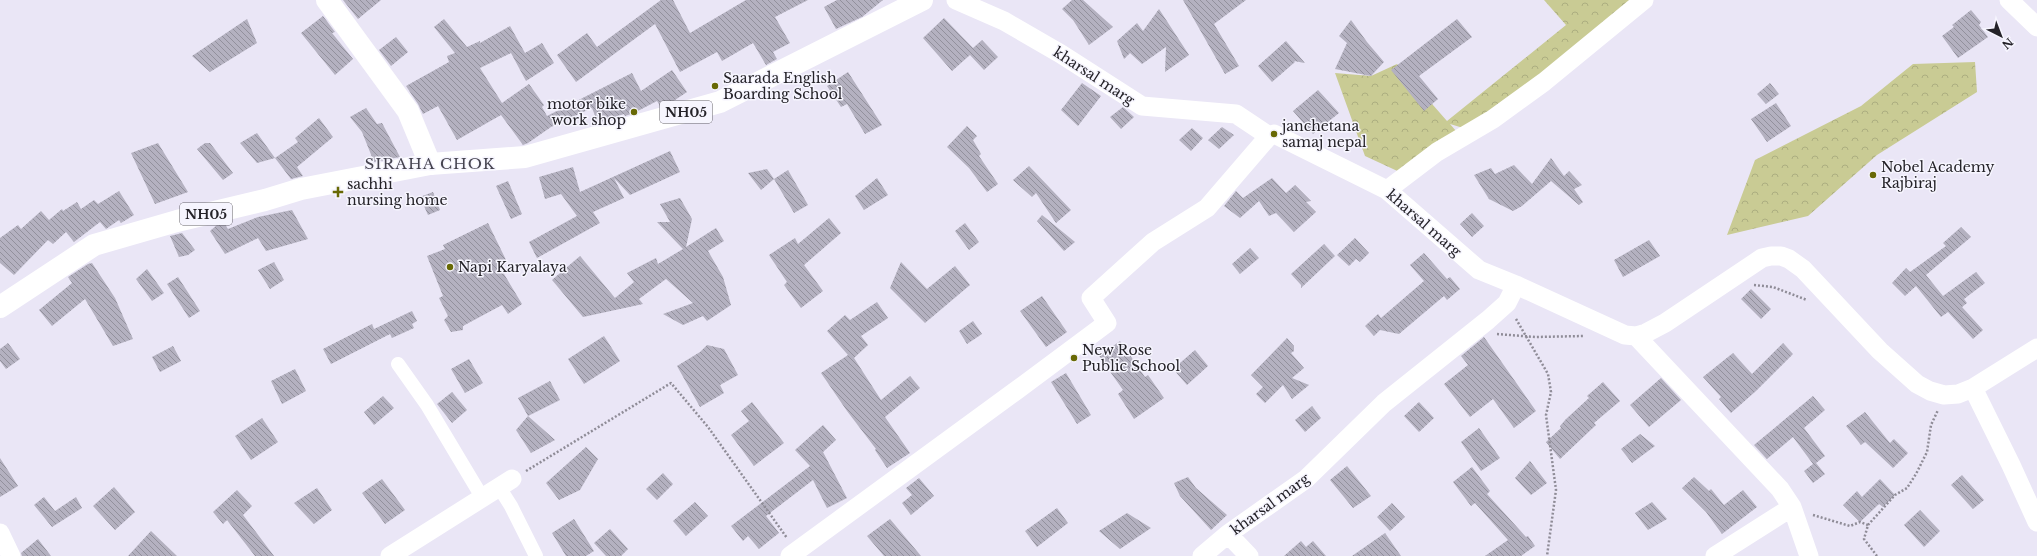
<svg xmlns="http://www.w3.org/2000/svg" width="2037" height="556" font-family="'Libre Baskerville',serif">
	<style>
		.forest { fill: url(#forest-crowns) }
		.building { fill: url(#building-back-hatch) }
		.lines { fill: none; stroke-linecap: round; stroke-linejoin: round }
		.path { stroke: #8f8c97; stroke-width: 2.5; stroke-dasharray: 2 2; stroke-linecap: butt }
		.pedestrian { stroke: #fff; stroke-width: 14 }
		.minor { stroke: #fff; stroke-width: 19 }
		.secondary { stroke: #fff; stroke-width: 22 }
		.primary { stroke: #fff; stroke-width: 22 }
		.poi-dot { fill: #686905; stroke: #f6f5fe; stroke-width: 1.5 }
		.labels { text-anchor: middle; stroke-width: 3; stroke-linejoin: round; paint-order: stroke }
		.shield { fill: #f6f5fe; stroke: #636168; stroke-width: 1 }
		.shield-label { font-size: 13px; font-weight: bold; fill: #242228 }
		.street-label { font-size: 14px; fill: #242228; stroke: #f6f5fe }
		.poi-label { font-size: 14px; fill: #242228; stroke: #f6f5fe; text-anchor: start }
		.neighbourhood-label { font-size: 15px; letter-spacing: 1px; fill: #464450; stroke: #f6f5fe }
	</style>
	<defs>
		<pattern id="forest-crowns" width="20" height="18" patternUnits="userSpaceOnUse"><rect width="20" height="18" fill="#c9cb94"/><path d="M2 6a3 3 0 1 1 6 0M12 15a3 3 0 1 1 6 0" fill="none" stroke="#acae80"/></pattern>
		<pattern id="building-back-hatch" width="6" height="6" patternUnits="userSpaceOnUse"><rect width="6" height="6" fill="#b4b1c0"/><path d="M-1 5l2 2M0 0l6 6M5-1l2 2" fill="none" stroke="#92909c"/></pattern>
	</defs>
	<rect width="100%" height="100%" fill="#eae6f6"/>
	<!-- forest -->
	<path class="forest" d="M1544 0H1639L1473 131 1450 124 1462 138 1406 175 1365 156 1335 73 1371 76 1397 64 1447 121 1566 25Z
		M1975 62 1977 92 1877 155 1808 216 1727 235 1755 160 1861 106 1913 64Z"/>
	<!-- building -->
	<path class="building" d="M343 0H381L358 19Z
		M661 0H673L690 33 746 0H808L775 17 790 43 773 52 777 59 766 65 753 43 722 61 717 52 680 72 655 24 576 82 557 55 587 33 597 47Z
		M837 0H883L862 17 836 29 824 7Z
		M1072 0H1083L1113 27 1089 45 1073 20 1062 9Z
		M1183 0H1246L1214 24 1239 66 1225 74Z
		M1159 9 1189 55 1165 72 1166 47 1142 64 1130 53 1124 59 1117 41 1137 23 1143 31Z
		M1971 10 1981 22 1979 25 1988 37 1958 58 1942 36 1954 27 1952 25Z
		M323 16 335 32 332 33 353 59 335 75 301 33Z
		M944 18 973 48 982 40 998 57 984 70 970 55 952 71 923 38Z
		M247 19 257 43 210 72 192 56Z
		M444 19 467 47 480 41V43L510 26 525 53 542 43 554 63 526 81 511 53 480 68 502 103 529 84 544 105 542 107 547 116 632 73 641 91 672 70 687 92 672 102 660 106 657 101 634 113 625 116 624 114 598 123 592 108 551 127 528 143 523 145 501 115 457 140 438 106 423 114 418 104 406 86 449 62 447 56 455 53 434 27Z
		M1457 19 1472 37 1419 76 1438 99 1424 111 1391 70Z
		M1351 20 1367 42 1384 62 1371 76 1335 69 1347 43 1339 36Z
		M396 37 408 52 391 66 379 50Z
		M1286 41 1305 63 1294 61 1295 62 1272 82 1258 66Z
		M848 72 882 125 865 134 847 104 841 107 827 86Z
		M1082 83 1101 96 1078 126 1061 110Z
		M1770 83 1779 94 1766 104 1757 94Z
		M1318 90 1339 113 1313 134 1293 111Z
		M1776 103 1791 126 1767 142 1751 119Z
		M1123 107 1134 117 1121 129 1110 117Z
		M366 108 377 124 382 123 400 157 374 162 362 132 350 117Z
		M319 118 333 137 297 167 303 176 291 179 275 158 298 142 295 138Z
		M967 126 977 136 973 140 981 154 979 156 998 184 987 192 969 168 947 147Z
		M1222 127 1234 135 1219 149 1208 140Z
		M1192 128 1203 138 1191 151 1179 140Z
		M257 133 275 158 257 163 240 143Z
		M158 143 188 192 155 204 131 153Z
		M205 143H210L233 173 223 180 197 149Z
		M670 151 680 172 630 195 614 178 624 198 593 212 600 223 537 258 529 242 577 216 561 194 545 199 539 177 573 167 580 192Z
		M1551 158 1564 176 1569 171 1582 185 1574 189 1583 202 1579 205 1551 181 1522 206 1513 211 1489 199 1474 175 1491 168 1495 174 1514 165 1532 184Z
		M1029 166 1071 210 1056 223 1036 193 1032 197 1013 180Z
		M767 169 774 179 761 190 748 173Z
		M788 170 808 205 794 213 774 179Z
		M877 178 888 195 864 210 855 196Z
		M1272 178 1286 193 1295 185 1311 201 1306 202 1316 212 1294 232 1276 213 1269 216 1259 201 1240 218 1224 206 1236 191 1243 198Z
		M508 181 522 214 511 219 496 186Z
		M119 191 134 215 121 223 119 220 106 229 100 222 74 242 66 232 53 244 48 240 14 275 0 263V238L18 225 21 229 41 211 49 220 62 209 63 211 77 202 81 209 94 200 98 204Z
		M433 192 440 210 428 215 420 197Z
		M680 198 692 219 686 247 716 228 724 241 708 251 723 277 731 305 707 321 703 316 683 325 663 314 693 303 666 279 639 299 643 304 583 317 552 280 580 256 615 298 634 282 627 273 656 258 658 264 683 249 657 222H670L660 204Z
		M292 210 308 239 266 251 258 238 225 254 210 231 218 224 224 223 228 229 258 217Z
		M1472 213 1484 226 1472 237 1460 224Z
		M1042 215 1075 242 1064 251 1037 221Z
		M829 218 841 233 804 265 823 291 801 308 784 285 787 282 769 255 795 238 798 244Z
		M488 223 506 260 498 264 522 304 508 314 502 305 463 326V330L451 332 444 320 448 316 439 298 443 296 427 256 445 249 443 245Z
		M965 223 979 242 969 250 955 231Z
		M1961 227 1971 237 1926 275 1943 296 1976 272 1985 283 1964 299 1967 303 1962 307 1983 330 1973 339 1948 312 1941 317 1916 286 1905 296 1892 283 1906 268 1910 272 1946 246 1943 243Z
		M182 233 195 250 188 255 179 257 170 236Z
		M1355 238 1369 253 1360 262 1356 259 1349 266 1337 255Z
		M1649 240 1660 256 1623 277 1614 260Z
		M1324 244 1335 256 1301 288V285L1291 274Z
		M1250 248 1259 258 1240 274 1232 264Z
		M1424 253 1447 279 1450 277 1460 289 1447 300 1444 296 1399 334 1380 330 1374 336 1365 326 1378 314 1381 318 1424 281 1410 265Z
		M274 262 284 280 270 289 258 270Z
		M901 262 927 289 955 266 970 285 925 323 890 288Z
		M92 263 115 298 133 339 113 346 85 299 52 326 39 310 72 283 68 277 88 264Z
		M147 269 164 293 152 301 136 279Z
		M178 277 200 311 189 318 167 284Z
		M1751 289 1771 309 1761 319 1741 299Z
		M1042 296 1067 332 1046 347 1020 311Z
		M877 302 888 318 861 336 868 345 854 358 881 400 910 376 920 388 885 417 910 453 887 468 875 450 876 449 847 411 821 373 848 355 827 331 845 315 850 320Z
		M412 311 417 321 412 324 414 328 392 338 390 334 331 364 323 349 372 324 374 329Z
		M973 321 982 334 967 344 959 331Z
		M604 336 620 361 584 384 568 359Z
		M1484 337 1536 411 1514 428 1493 399 1470 417 1444 384 1468 365 1461 356Z
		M1287 338 1294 346V351L1291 353 1304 368 1292 378 1309 385 1292 399 1283 385 1265 403 1256 394 1263 387 1251 375Z
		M1120 341 1145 377 1148 375 1164 398 1134 419 1118 394 1123 390 1099 356Z
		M8 343 20 359 6 369 0 361V349Z
		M1783 343 1793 354 1756 391 1731 413 1719 399 1721 397 1703 377 1733 353 1752 374Z
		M707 345 724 349 738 375 720 385 724 393 700 407 677 366 700 352Z
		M173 346 181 361 160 372 152 357Z
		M1195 350 1208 366 1187 385 1173 369Z
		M469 359 483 383 465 393 451 369Z
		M295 369 306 391 282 404 271 381Z
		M1066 373 1091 415 1077 424 1051 382Z
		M1661 378 1681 400 1649 427 1630 405Z
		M550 381 560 400 528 416 518 398Z
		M1603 382 1620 401 1594 423 1596 425 1560 459 1546 442 1561 428 1560 426 1566 419 1589 398 1587 396Z
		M452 392 467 410 452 423 437 404Z
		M383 396 394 408 374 425 364 412Z
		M1813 396 1825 410 1804 428 1825 456 1816 463 1825 474 1813 483 1804 471 1813 464 1793 437 1767 459 1754 445Z
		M752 402 784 443 754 466 731 435 749 421 741 411Z
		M1419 402 1434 418 1419 432 1404 416Z
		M1312 406 1321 418 1305 432 1295 420Z
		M1865 412 1890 443 1894 439 1908 453 1893 468 1865 442 1861 445 1846 426Z
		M528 416 555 440 531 453 516 430Z
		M262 418 278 442 251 460 235 436Z
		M823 425 836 440 823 452 847 498 827 508 813 480 766 516 779 533 759 549 748 536 743 541 731 526 810 466 795 450Z
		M1479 428 1500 458 1481 471 1461 442Z
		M1640 434 1655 446 1632 463 1621 449Z
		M586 447 598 459 580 490 559 500 546 483Z
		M0 458 18 486 0 497Z
		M1530 461 1547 483 1531 495 1515 478Z
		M1347 466 1371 496 1353 508 1330 480Z
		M1472 467 1490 491 1487 494 1526 537 1528 536 1535 546 1521 556H1485L1508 540 1475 503 1471 506 1453 482Z
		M663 473 673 484 657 500 646 489Z
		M1962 475 1984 500 1973 509 1951 485Z
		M1188 477 1196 488 1227 515 1211 530 1180 496 1174 483Z
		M1694 477 1709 491 1711 489 1724 505 1743 490 1757 507 1722 534 1706 512 1682 488Z
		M919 478 934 496 911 515 902 503 912 495 906 488Z
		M382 479 405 510 385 524 362 493Z
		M1880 479 1895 495 1883 507 1879 504 1860 522 1843 505 1857 491 1862 497Z
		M114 487 135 512 115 530 93 506Z
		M317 488 332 510 314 524 294 503Z
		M237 490 252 506 243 515 274 556H255L227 520 223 524 213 512Z
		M44 497 55 511 76 497 82 508 52 527 34 505Z
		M695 502 708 516 686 536 673 521Z
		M1652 502 1667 519 1648 530 1635 513Z
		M1392 503 1405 517 1390 531 1377 517Z
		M1057 508 1068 523 1037 547 1025 531Z
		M1920 510 1940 531 1924 547 1904 525Z
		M1127 513 1151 528 1120 549 1099 531Z
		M574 519 594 551 586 556H566L552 533Z
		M890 519 921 556H884L867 536Z
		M610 529 628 549 621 556H606L594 543Z
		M151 531 177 556H128Z
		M1385 533 1401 556H1352Z
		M38 539 51 556H22L21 553Z
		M1301 541 1306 547 1313 541 1326 556H1284Z"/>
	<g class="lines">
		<!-- path -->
		<path class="path" d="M1754 285 1773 287 1807 300
			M1516 319 1548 374 1551 392 1546 415 1556 490 1547 556
			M1497 334 1535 337 1584 336
			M526 471 671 383 708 427 787 538
			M1813 515 1850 526 1860 522 1868 525
			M1877 556 1864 539 1868 525 1895 495 1907 488 1916 474 1927 452 1931 425 1938 410"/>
		<!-- pedestrian -->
		<path class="pedestrian" d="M398 364 427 405 482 497
			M499 487 511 506 536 556"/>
		<!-- minor -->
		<path class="minor" d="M956 0 1004 21 1061 54 1142 106 1236 114 1269 136 1274 134 1387 190 1479 270 1516 285 1625 335 1636 336 1646 333 1665 323 1762 258 1771 256H1781L1789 259 1803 269 1880 351 1917 384 1930 391 1944 395 1958 394 1973 388 2037 348
			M2009 0 2037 27
			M1387 190 1437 152 1493 119 1544 82 1644 0
			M1636 336 1780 489 1792 507 1809 556
			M1973 388 2011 465 2037 522
			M0 533 11 556
			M1228 534 1249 556
			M390 556 512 479
			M790 556 1017 390 1107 323 1091 298 1153 242 1207 208 1269 136
			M1202 556 1228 534 1306 479 1384 403 1488 320 1507 303 1516 285
			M1715 556 1792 507"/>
		<!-- secondary -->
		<path class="secondary" d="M327 0 408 111 430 164"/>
		<!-- primary -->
		<path class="primary" d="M0 307 94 245 177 221 265 200 301 189 430 164 525 157 720 102 922 0"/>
	</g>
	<!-- markers -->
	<g class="poi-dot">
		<circle cx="715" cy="86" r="4"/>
		<circle cx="634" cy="112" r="4"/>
		<circle cx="1274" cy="134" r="4"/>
		<circle cx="1873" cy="175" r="4"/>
		<path d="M336 186h4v4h4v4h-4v4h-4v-4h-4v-4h4z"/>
		<circle cx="450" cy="267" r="4"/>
		<circle cx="1074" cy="358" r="4"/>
	</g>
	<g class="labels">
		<!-- shield labels -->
		<g class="shield">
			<rect x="660" y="101" width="52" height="22" rx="3"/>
			<rect x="180" y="203" width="52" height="22" rx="3"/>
		</g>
		<g class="shield-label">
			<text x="686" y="117">NH05</text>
			<text x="206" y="219">NH05</text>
		</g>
		<!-- street labels -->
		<g class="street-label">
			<text transform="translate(1094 76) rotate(33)" y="5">kharsal marg</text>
			<text transform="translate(1424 223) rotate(41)" y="5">kharsal marg</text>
			<text transform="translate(1270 504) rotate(-36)" y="5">kharsal marg</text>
		</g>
		<!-- poi labels -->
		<g class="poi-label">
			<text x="723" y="83">Saarada English<tspan x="723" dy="16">Boarding School</tspan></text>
			<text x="626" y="109" text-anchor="end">motor bike<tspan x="626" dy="16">work shop</tspan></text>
			<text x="1282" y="131">janchetana<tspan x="1282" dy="16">samaj nepal</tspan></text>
			<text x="1881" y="172">Nobel Academy<tspan x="1881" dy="16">Rajbiraj</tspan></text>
			<text x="347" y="189">sachhi<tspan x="347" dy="16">nursing home</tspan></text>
			<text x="458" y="272">Napi Karyalaya</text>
			<text x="1082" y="355">New Rose<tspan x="1082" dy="16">Public School</tspan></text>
		</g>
		<!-- neighbourhood labels -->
		<g class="neighbourhood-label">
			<text x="430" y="169">SIRAHA CHOK</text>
		</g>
	</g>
	<!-- north arrow -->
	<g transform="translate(2001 36) rotate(138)" stroke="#f6f5fe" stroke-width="3" paint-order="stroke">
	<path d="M0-3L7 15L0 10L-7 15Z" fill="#242228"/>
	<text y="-6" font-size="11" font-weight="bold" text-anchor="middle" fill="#242228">N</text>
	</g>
</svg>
